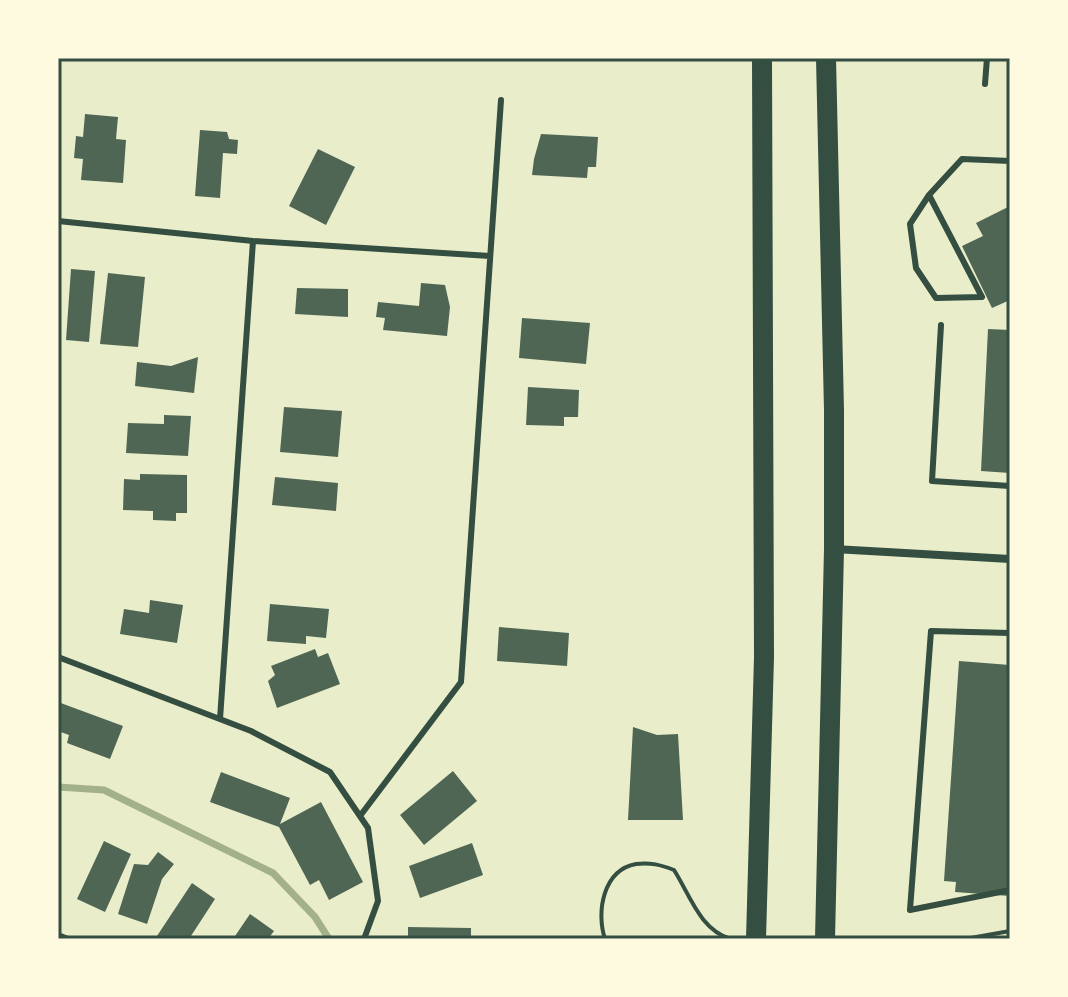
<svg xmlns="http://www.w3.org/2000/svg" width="1068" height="997" font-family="'DM Sans',sans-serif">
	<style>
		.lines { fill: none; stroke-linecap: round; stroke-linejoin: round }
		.stream { stroke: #a3b18a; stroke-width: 7 }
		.building { fill: #4f6655 }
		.path { stroke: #344e41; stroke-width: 4 }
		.service { stroke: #344e41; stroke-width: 6 }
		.minor { stroke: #344e41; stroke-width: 8 }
		.trunk { stroke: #344e41; stroke-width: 20 }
		.neatline { fill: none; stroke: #344e41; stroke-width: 3 }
	</style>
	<rect width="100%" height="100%" fill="#e9edc9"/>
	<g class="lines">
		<!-- stream -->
		<path class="stream" d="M58 787 104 790 273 873 315 917 329 939"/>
	</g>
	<!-- building -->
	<path class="building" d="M85 114 118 117 116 139 126 140 123 183 81 180 83 159 74 158 76 136 83 137Z
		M200 130 227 132 229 139 238 140 237 154 223 153 220 198 195 196Z
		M541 134 598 137 596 167H588L587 178 532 175 534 159Z
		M318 149 355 167 326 225 289 206Z
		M1010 206V300L992 308 962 246 983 236 976 223Z
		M71 269 95 271 89 342 66 340Z
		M108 273 145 277 138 347 100 344Z
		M421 283 445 285 450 307 447 336 383 330 385 318 376 317 378 302 419 306Z
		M297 288 348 289V317L295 314Z
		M522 318 590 323 586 364 519 358Z
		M988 329 1010 330V473L981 471Z
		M198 357 194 393 135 386 137 362 171 366Z
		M528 387 579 390 578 417H564V426L526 425Z
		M284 407 342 411 338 457 280 452Z
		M164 415 191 416 188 456 126 453 128 423 164 424Z
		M140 474 187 475V513H176V521L153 520V511L123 510 124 479 140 480Z
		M275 477 338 483 336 511 272 505Z
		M150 600 183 605 177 643 120 634 124 609 149 613Z
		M270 604 329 609 326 638 306 636V644L267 641Z
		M499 627 569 633 567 666 497 661Z
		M315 649 318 657 328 653 340 684 277 708 268 681 275 675 271 666Z
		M959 661 1010 665V896L955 892 956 882 944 881Z
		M58 702 123 726 110 759 67 743 69 735 58 731Z
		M633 727 657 735 678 734 683 820H628Z
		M453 771 477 801 424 845 400 815Z
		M221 772 290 798 280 824 321 802 363 882 329 900 319 880 310 885 279 827 210 802Z
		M104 841 131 854 105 912 77 899Z
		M472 843 483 875 420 898 409 866Z
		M158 852 174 864 162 879 147 924 118 914 134 864 148 865Z
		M192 883 215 899 189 939H161L157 936Z
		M250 914 274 931 268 939H233Z
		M408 927 471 928V939H408Z"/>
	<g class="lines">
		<!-- path -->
		<path class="path" d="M605 939C596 912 603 870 636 864 650 862 661 865 674 870 690 895 700 930 731 939
			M965 939 1010 931"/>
		<!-- service -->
		<path class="service" d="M985 84 987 58
			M929 195 982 297 936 298 916 268 910 224 929 195 962 159 1010 161
			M58 221 253 241 490 256
			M941 325 932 481 1010 486
			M1010 633 931 631 910 910 1010 890
			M58 657 251 731 330 772 368 828 378 901 364 939
			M220 719 253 241
			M360 816 461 682 501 100
			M58 935 68 939"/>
		<!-- minor -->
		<path class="minor" d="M834 549 1010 559"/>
		<!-- trunk -->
		<path class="trunk" d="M756 939 764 657 762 58
			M825 939 834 549V410L826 58"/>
	</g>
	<!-- border -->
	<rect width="1068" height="997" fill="none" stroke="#fefae0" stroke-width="120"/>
	<rect x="60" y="60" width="948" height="877" class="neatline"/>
</svg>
